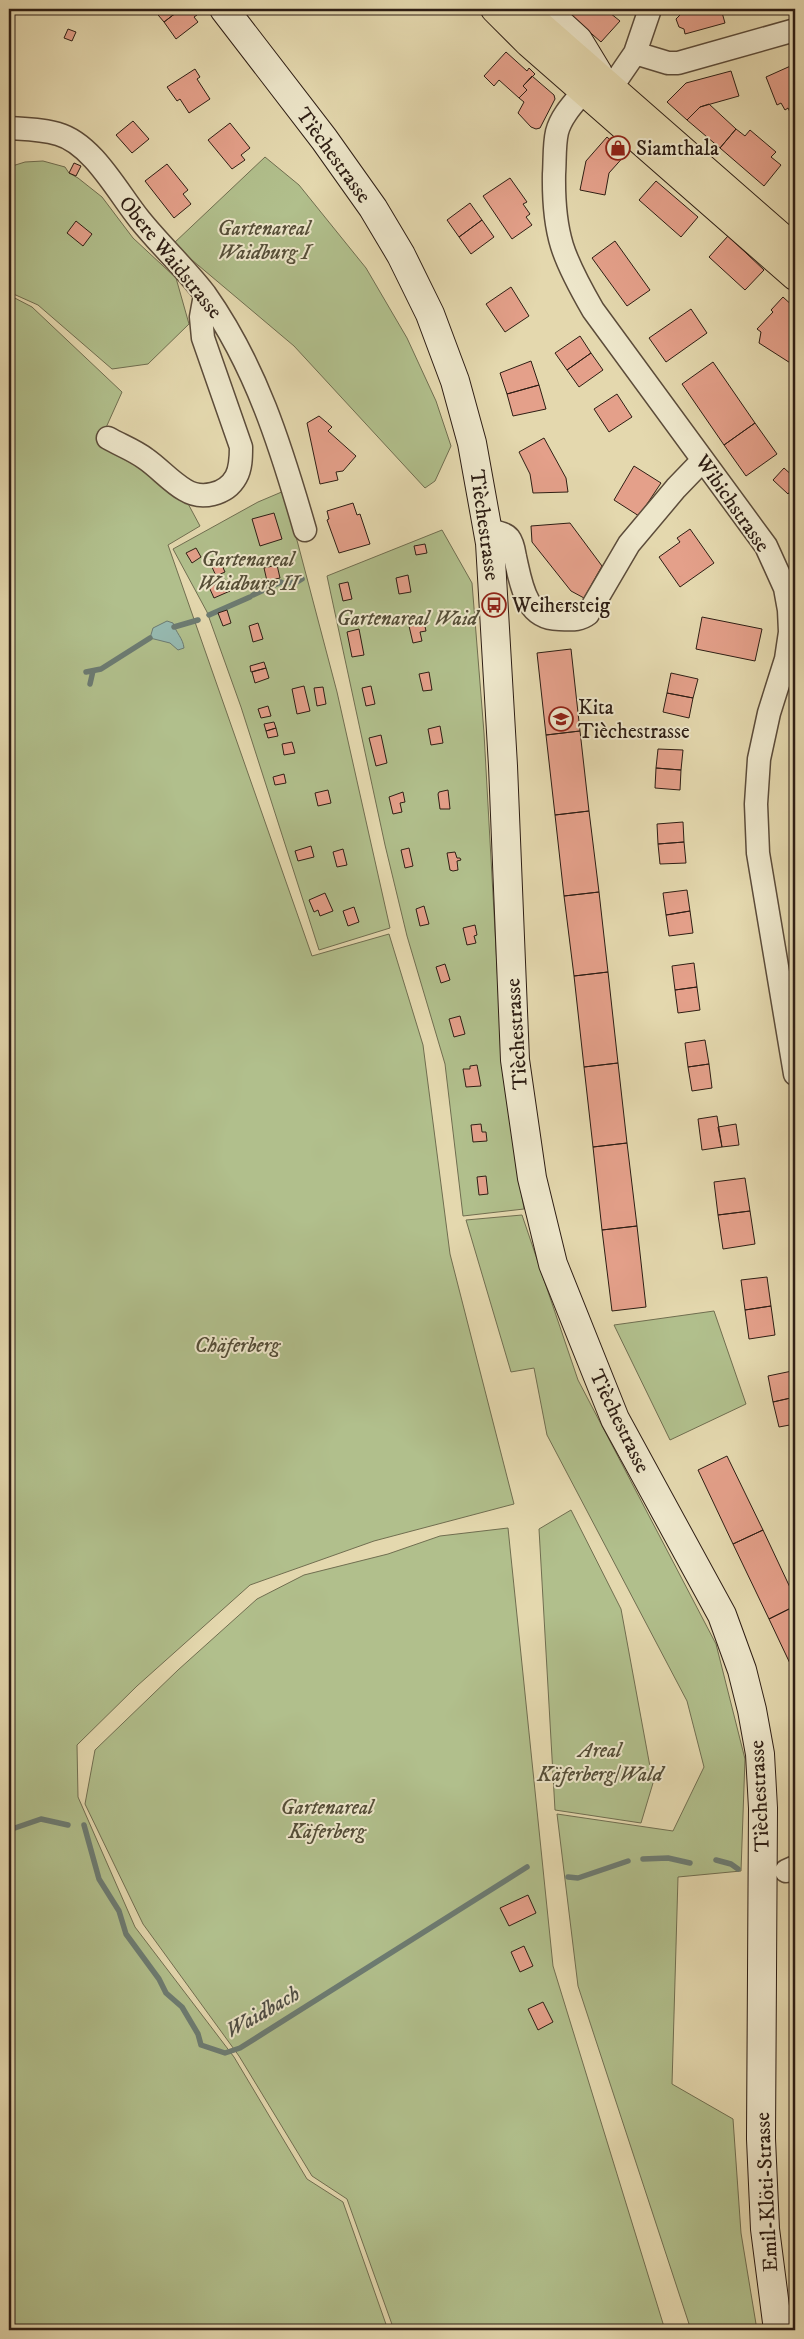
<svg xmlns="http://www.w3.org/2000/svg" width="804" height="2339" font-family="'IM FELL DW Pica',serif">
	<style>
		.green { fill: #b1bf8c; stroke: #706e50 }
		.water { fill: #96b9b0; stroke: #6c7b72 }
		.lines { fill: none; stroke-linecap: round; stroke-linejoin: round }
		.stream { stroke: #6c7b72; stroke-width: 5.5 }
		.building { fill: #e4a08a; stroke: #2e1e14 }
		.street-casing { stroke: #5c4c3a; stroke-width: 25 }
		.secondary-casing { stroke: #2e1e14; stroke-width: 30 }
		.primary-casing { stroke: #2e1e14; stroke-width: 30 }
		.street { stroke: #ede6ca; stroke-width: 22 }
		.secondary { stroke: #ede6ca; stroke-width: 28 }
		.primary { stroke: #e4d8ae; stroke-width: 28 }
		.labels { text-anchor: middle; stroke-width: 4; stroke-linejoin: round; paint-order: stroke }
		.poi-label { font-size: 21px; fill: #2e1e14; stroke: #ede6ca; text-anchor: start }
		.street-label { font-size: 21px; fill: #2e1e14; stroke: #ede6ca }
		.park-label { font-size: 21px; font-style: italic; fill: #554e38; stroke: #ede6ca }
		.water-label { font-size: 22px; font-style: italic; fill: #4d4c43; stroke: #ede6ca }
	</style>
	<rect width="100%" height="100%" fill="#e4d8ae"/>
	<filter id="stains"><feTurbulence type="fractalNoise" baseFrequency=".004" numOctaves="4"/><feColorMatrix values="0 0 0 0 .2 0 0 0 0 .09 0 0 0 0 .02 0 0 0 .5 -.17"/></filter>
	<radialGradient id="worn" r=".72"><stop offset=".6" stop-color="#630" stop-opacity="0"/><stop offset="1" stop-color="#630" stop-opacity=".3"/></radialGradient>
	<!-- green -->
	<path class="green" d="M265 157 299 185 366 268 407 338 436 401 451 446 435 481 425 488 294 346 173 244Z
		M43 161 65 167 69 173 78 178 102 197 133 238 176 278 189 324 148 364 112 369 38 305 9 292V167L25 162Z
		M9 295 32 307 122 392 100 441 185 498 200 526 168 545 312 956 389 934 423 1045 450 1254 514 1504 374 1541 250 1585 137 1686 77 1745 78 1797 135 1927 234 2057 307 2179 343 2202 388 2330H9Z
		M284 491 337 692 390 928 319 950 241 707 207 612 173 549 258 502Z
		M442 530 472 583 484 733 503 1074 524 1209 463 1216 445 1064 407 936 385 845 327 576Z
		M522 1215 578 1380 716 1644 745 1759 741 1871 678 1877 672 2084 733 2119 741 2233 757 2330H691L578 1986 557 1814 673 1831 704 1767 687 1701 547 1435 534 1368 511 1372 466 1220Z
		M714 1311 746 1404 670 1440 614 1325Z
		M571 1510 621 1609 653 1783 641 1823 555 1810 539 1529Z
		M508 1528 553 1966 665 2330H394L347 2199 312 2176 239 2056 143 1924 85 1804 95 1750 178 1670 257 1599 304 1575 388 1554 440 1536Z"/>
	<!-- water -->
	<path class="water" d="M167 621 173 623C176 633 183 638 184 648L178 650 170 643 150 638 153 628Z"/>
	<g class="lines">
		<!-- stream -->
		<path class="stream" d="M285 583 297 582 302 579
			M253 595 281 582
			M209 615 250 597
			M174 627 198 620
			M86 672 101 669 150 638
			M90 684 93 671
			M84 1825 99 1879 119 1911 126 1934 159 1979 166 1993 182 2007 198 2034 201 2045 225 2053 240 2048 527 1867
			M9 1830 41 1819 68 1825
			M643 1859 668 1858 690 1863
			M716 1860 731 1864 738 1869
			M568 1877 578 1878 628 1861"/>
	</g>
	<!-- building -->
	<path class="building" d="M153 9H181L164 22Z
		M181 9H192L197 15 194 17 198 22 176 39 164 22Z
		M572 9H605L620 21 601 42 568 13Z
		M686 9H721L725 23 685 34 684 29 679 27 676 19 680 15 679 11Z
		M68 29 76 32 72 41 64 38Z
		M506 52 527 71 529 68 535 74 523 86 527 90 519 98 499 80 494 86 484 76Z
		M795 64V115L792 116 788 108 785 110 781 103 777 105 766 77Z
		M195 69 200 77 197 79 210 99 189 113 180 99 177 101 167 87Z
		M731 71 739 96 700 107 687 120 667 102 686 83Z
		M532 76 554 95 555 99 540 128 536 129 531 127 518 113 524 102 519 98 527 90 523 86Z
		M709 104 736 129 720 148 687 120 700 107Z
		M133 121 149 139 132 153 116 135Z
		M230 123 250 148 241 155 245 160 232 169 208 140Z
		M736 129 745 136 750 130 776 152 771 157 781 165 764 186 720 148Z
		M607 137 626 154 609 173 605 195 580 190 586 161Z
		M74 163 81 166 76 176 69 173Z
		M167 164 188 190 183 194 191 204 174 218 145 181Z
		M510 178 527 202 523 204 530 214 526 217 532 225 512 239 483 196Z
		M656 181 698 217 681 237 639 200Z
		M470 203 482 220 459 237 447 220Z
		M482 220 494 237 471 254 459 237Z
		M76 221 92 234 83 246 67 233Z
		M728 236 764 270 745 290 709 257Z
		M615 241 650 290 627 306 592 258Z
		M511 287 529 316 505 332 486 304Z
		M783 297 795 308V366L759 343 761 332 757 329 773 312 771 310Z
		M691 309 707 333 666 362 649 338Z
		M580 336 591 353 567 370 555 353Z
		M591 353 603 370 579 387 567 370Z
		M531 361 539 385 507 394 500 373Z
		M713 362 755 423 724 445 682 384Z
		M539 385 546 409 513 416 507 394Z
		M617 394 632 417 609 432 594 409Z
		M319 416 332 427 328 431 356 456 343 471 336 472 338 480 320 484 307 423Z
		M755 423 777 454 746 476 724 445Z
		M544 438 566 478 568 492 533 493 530 474 519 452Z
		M634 466 661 483 639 516 614 500Z
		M784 468 795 478V485L788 494 773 480Z
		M353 503 357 515 360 514 370 544 339 553 327 520 329 519 327 511Z
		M274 513 282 539 260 546 252 519Z
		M570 523 602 566 584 598 571 591 532 542 531 526Z
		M690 529 714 563 680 587 659 557 680 542 677 538Z
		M425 544 427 553 416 555 414 546Z
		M196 548 201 557 192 563 186 553Z
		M221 563 225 572 216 576 212 567Z
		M277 565 280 578 267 581 264 568Z
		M408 575 411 592 399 594 396 578Z
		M226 580 230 591 214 598 209 587Z
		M348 582 352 599 343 601 339 584Z
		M227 610 231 623 223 626 218 613Z
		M702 617 762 629 755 661 696 649Z
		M424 622 426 631 420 632 422 641 413 643 409 626Z
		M258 623 263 639 253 642 249 626Z
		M359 629 364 655 352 657 347 632Z
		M571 649 580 731 546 735 537 653Z
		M264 662 266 668 251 672 250 666Z
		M266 668 269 678 255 683 252 672Z
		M429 672 432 690 423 691 419 674Z
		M671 673 698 679 693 698 667 693Z
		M304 686 310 711 297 714 292 689Z
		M371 686 375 704 366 706 362 688Z
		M323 687 326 704 317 706 314 688Z
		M667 693 693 698 689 718 663 712Z
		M268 706 271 716 261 718 258 709Z
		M274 722 276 728 266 731 264 724Z
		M440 726 443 743 431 745 428 729Z
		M276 728 278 736 268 738 266 731Z
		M580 731 589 811 555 815 546 735Z
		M381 735 387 763 376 766 369 738Z
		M292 742 295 753 284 755 282 744Z
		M658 749 683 750 681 770 656 768Z
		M656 768 681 770 680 790 655 788Z
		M284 774 286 783 275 785 273 777Z
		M328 790 331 803 318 806 315 793Z
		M448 790 450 809H440L438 794 439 792Z
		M403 792 405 802 400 803 402 812 393 814 389 797Z
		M589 811 599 892 564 896 555 815Z
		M683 822 684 842 658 844 657 824Z
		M684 842 686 863 660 864 658 844Z
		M311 846 314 857 298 861 295 851Z
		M409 848 413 866 405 868 401 850Z
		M343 849 347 865 337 867 333 852Z
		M455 852 457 858H460L461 860 457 861 458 870 453 871 450 870 447 853Z
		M687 890 690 911 666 915 663 893Z
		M599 892 608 972 574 976 564 896Z
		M325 893 333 911 320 916 318 910 314 912 309 900Z
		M424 906 429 924 420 926 416 909Z
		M354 907 359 922 348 926 343 911Z
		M690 911 693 933 669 936 666 915Z
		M475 925 477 935 474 936 476 943 467 945 463 928Z
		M694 963 697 987 675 990 672 966Z
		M445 964 450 980 441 983 436 967Z
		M608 972 618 1063 584 1067 574 976Z
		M697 987 700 1010 678 1013 675 990Z
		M460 1016 465 1034 454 1037 449 1019Z
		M705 1040 709 1064 688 1067 685 1043Z
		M618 1063 627 1143 593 1147 584 1067Z
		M709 1064 712 1088 692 1091 688 1067Z
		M477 1065 481 1086 466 1087 463 1069H470V1066Z
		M717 1116 722 1147 702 1150 698 1119Z
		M481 1124 482 1132H486L487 1141 473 1142 471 1125Z
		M736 1124 739 1145 722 1147 718 1127Z
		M627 1143 637 1226 602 1230 593 1147Z
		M486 1176 488 1194 479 1195 477 1177Z
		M745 1178 750 1211 718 1215 714 1182Z
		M750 1211 755 1244 723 1249 718 1215Z
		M637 1226 646 1307 612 1311 602 1230Z
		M767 1277 771 1306 745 1310 741 1280Z
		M771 1306 775 1335 749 1339 745 1310Z
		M792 1371 795 1397 773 1402 768 1376Z
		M795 1397V1424L779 1427 773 1402Z
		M727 1456 763 1530 733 1544 698 1470Z
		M763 1530 795 1598V1606L769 1619 733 1544Z
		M795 1606V1674L769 1619Z
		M528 1895 536 1913 509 1926 500 1908Z
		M524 1946 533 1966 520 1972 511 1952Z
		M543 2002 553 2022 538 2030 528 2009Z"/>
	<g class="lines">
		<!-- street casing -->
		<g class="street-casing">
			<path id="street" d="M635 53 668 63H678L795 30
				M611 88 635 53 650 9
				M584 91C574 103 561 116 557 132 554 145 555 160 554 174 553 235 563 258 593 310L766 546 785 588 789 610 790 632 786 659 769 713 759 759 756 804 758 853 795 1074
				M9 128C25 129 42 129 58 134 93 144 118 193 140 220 161 246 185 268 205 294 256 366 281 447 305 530
				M108 438C120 445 134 450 146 459 159 468 171 482 185 490 201 500 226 495 236 477 241 468 241 457 241 447L203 338 201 317 205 295
				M488 530C495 532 505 533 509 538 513 543 514 551 515 557 521 583 525 619 559 619 570 619 579 621 588 614L629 544 676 488 703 460
				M786 1871 795 1867"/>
		</g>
		<!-- secondary casing -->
		<g class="secondary-casing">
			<path id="secondary" d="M224 9 324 139 373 208 401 255 430 314 455 381 472 443 490 543 503 766 515 1060 532 1178 553 1264 615 1419 722 1615 742 1670 752 1710 760 1754 763 1808 761 2139 765 2229 778 2330
				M544 9 578 40 598 73"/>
		</g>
		<!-- primary casing -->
		<g class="primary-casing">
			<path id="primary" d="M495 9 529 43 795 276
				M521 9 795 249"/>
		</g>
		<!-- street -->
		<use href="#street" class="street"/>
		<!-- secondary -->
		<use href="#secondary" class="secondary"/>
		<!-- primary -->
		<use href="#primary" class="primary"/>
	</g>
	<!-- icons -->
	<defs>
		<g id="shop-ring" transform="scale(1.25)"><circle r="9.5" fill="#ede6ca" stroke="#8f2418" stroke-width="1.5"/><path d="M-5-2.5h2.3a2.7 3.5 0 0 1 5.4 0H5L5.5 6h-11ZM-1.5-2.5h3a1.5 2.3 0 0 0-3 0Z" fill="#8f2418"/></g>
		<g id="bus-ring" transform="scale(1.25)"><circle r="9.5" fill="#ede6ca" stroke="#8f2418" stroke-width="1.5"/><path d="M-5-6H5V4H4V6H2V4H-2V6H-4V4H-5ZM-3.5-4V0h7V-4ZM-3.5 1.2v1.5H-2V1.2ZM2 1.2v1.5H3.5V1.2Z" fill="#8f2418"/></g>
		<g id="school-ring" transform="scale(1.25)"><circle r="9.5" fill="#ede6ca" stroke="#8f2418" stroke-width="1.5"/><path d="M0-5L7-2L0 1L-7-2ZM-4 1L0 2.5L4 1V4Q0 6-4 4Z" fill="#8f2418"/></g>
	</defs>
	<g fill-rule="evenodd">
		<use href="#shop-ring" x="618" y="148"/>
		<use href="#bus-ring" x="494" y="605"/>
		<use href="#school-ring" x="561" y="719"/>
	</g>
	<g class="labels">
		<!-- poi labels -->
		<g class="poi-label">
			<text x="636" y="155">Siamthala</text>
			<text x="512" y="612">Weihersteig</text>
			<text x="578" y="714">Kita<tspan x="578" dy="24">Tièchestrasse</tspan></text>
		</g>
		<!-- street labels -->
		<g class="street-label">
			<text transform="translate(334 155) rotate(54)" y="7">Tièchestrasse</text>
			<text transform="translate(171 257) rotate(51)" y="7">Obere Waidstrasse</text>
			<text transform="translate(733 503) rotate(55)" y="7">Wibichstrasse</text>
			<text transform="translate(485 525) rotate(82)" y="7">Tièchestrasse</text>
			<text transform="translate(516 1034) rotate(-94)" y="7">Tièchestrasse</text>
			<text transform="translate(620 1421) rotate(64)" y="7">Tièchestrasse</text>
			<text transform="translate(759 1796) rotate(-93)" y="7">Tièchestrasse</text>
			<text transform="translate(766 2192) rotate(-93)" y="7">Emil-Klöti-Strasse</text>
		</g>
		<!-- park labels -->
		<g class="park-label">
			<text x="264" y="235">Gartenareal<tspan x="264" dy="24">Waidburg I</tspan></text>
			<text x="248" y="566">Gartenareal<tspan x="248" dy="24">Waidburg II</tspan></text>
			<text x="407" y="625">Gartenareal Waid</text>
			<text x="237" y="1352">Chäferberg</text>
			<text x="600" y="1757">Areal<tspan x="600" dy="24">Käferberg/Wald</tspan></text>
			<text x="327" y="1814">Gartenareal<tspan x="327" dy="24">Käferberg</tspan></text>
		</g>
		<!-- water labels -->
		<g class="water-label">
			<text transform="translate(262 2011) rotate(-30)" y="8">Waidbach</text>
		</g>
	</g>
	<!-- margin -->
	<rect width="804" height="2339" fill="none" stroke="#e4d8ae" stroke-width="30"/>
	<rect x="10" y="10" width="784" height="2319" fill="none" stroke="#2e1e14" stroke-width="2.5"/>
	<rect x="15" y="15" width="774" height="2309" fill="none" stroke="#2e1e14"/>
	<rect width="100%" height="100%" filter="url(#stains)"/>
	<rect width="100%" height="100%" fill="url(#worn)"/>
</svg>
